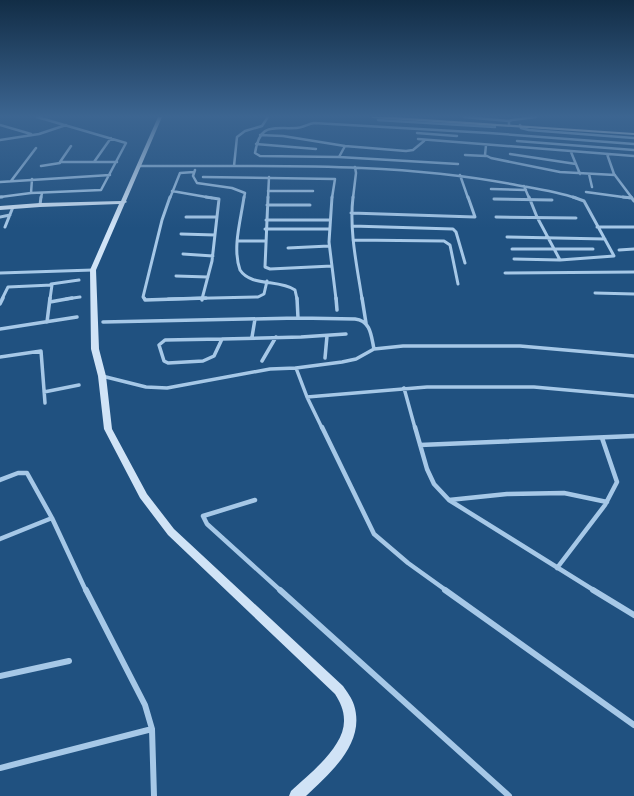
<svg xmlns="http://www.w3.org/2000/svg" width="634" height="796" font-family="'Varela Round',sans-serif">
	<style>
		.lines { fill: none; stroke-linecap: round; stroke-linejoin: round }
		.street-far4 { stroke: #a6c8e7; stroke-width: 2.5 }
		.street-far3 { stroke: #a6c8e7; stroke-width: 3 }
		.street-far2 { stroke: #a6c8e7; stroke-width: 3.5 }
		.street-far1 { stroke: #a6c8e7; stroke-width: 4.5 }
		.street { stroke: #a6c8e7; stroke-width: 6 }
		.secondary { fill: #d0e3f6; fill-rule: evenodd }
		.primary { fill: #e8f2fd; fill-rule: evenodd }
	</style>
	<rect width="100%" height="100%" fill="#205180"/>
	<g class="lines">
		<!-- street-far4 -->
		<path class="street-far4" d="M464 117 509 121
			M378 120 495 127
			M0 125 31 134
			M509 125V121L512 120 536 117
			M520 125 521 128 529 130 634 138
			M417 133 457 136
			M260 135 283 136 345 146 406 151 413 150 424 141
			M418 139 634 156
			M0 140 39 134 66 125
			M517 141 634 150
			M256 144 316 149
			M486 145 485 155 491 158 560 172 615 175
			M71 146 60 162H117
			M571 152 580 174
			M510 154 576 164
			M607 154 614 174 632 198
			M465 155 486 156
			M339 157 345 146
			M94 162 111 138
			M458 164 339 157 260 156 255 153C260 123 271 129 296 128 302 128 308 124 314 123L489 133 634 144
			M41 166 60 163
			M139 166C263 167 388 161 511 184 532 188 555 191 576 198
			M234 166 237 137 245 131 262 126 268 117
			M195 170 193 176 197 183 232 188 245 193 244 198
			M589 174 592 187
			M460 175 468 198
			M203 177 335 179 332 198
			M11 181 36 148
			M0 182 110 175
			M524 186 529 198
			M491 189 526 190
			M172 191 212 198
			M268 191H313
			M586 192 630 198
			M31 193 32 179
			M0 197 31 193 101 190 126 143 37 117
			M41 198 42 193
			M170 198 180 173 194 172
			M268 198 269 177
			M353 198 356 173 355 167"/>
		<!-- street-far3 -->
		<path class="street-far3" d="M0 197H2
			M244 197C241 219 232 248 240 270 251 287 279 279 295 290L297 299
			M268 197 265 267 270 269 332 266
			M332 197 329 242 336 299
			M353 197C349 231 357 266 362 299
			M529 197 537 217 560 260
			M623 197 632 198
			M631 197 634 201
			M494 199 552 200
			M40 205 41 197
			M267 205H310
			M351 213 475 217 468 197
			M0 217 10 215
			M186 217H217
			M496 217 576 218
			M266 220H330
			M352 226 453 229 456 232 465 263
			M5 227 13 207
			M597 227H634
			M265 229H330
			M181 234 215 235
			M507 237 605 239
			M353 240 444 241 450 245 458 284
			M239 241H265
			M288 248 329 246
			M512 249H593
			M619 250 634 249
			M183 254 213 256
			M514 259 560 260 614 256 584 201 573 197
			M0 273 93 270
			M505 273 634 272
			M176 276 208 277
			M51 284 79 280
			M595 293 634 294
			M2 299 8 287 52 285 50 299
			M66 299 80 297
			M145 299 143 297 162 220 170 197
			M168 299 258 297 264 294 267 281
			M202 299 212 261 219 199 206 197"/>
		<!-- street-far2 -->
		<path class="street-far2" d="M144 298 145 300 206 298
			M297 298 298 318
			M336 298 337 310
			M362 298 366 323
			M202 300V298
			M50 302 72 298
			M0 304 3 298
			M47 322 50 298
			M103 322 298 318 355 319C371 321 371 335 374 349
			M0 329 77 317
			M252 337 255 319
			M222 339 214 356 203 361 168 363 164 361 159 345 165 340Z
			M222 339 301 337 346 334
			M0 357 41 351 45 403
			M325 358 327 336
			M262 361 276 337
			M296 368 307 397 322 428
			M102 376 146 387 167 388 270 369 296 368 342 362 356 359 374 349 403 346H520L634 356
			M404 388 415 428
			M44 392 79 385
			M307 397 427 387H534L634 396"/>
		<!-- street-far1 -->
		<path class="street-far1" d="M322 427 374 534 408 563 447 591
			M415 427 427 469 434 484 449 500 595 591
			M420 445 634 436
			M0 480 18 473H27L52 518 86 591
			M255 500 203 516 207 524 281 591
			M449 500 507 494 564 493 607 502
			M0 539 52 518
			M557 568 605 505 617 482 602 438"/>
		<!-- street -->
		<path class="street" d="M86 590 145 705 152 729 154 796
			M280 590 509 796
			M445 590 634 725
			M593 590 634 615
			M0 676 69 661
			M0 768 152 729"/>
		<!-- secondary -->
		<path class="secondary" d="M158 117H162L126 201 127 202 125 203 96 270 99 349 106 376 112 429 147 494 174 529 343 686C347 692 352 698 354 705 366 743 330 773 306 796H289L291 791C309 774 345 747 344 720 344 710 340 702 335 694L168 535 140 498 104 429 98 376 91 349 90 270 119 204 40 207 0 210V206L40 203 121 201Z"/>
		<!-- primary -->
		<path class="primary" d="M371 117H395L634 133V135L373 118Z"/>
	</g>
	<!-- sky -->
	<linearGradient id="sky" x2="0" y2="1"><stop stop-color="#122d46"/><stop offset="0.51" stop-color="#3c6591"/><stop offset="1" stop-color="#3c6591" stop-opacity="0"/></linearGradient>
	<rect width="634" height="228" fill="url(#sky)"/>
</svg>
